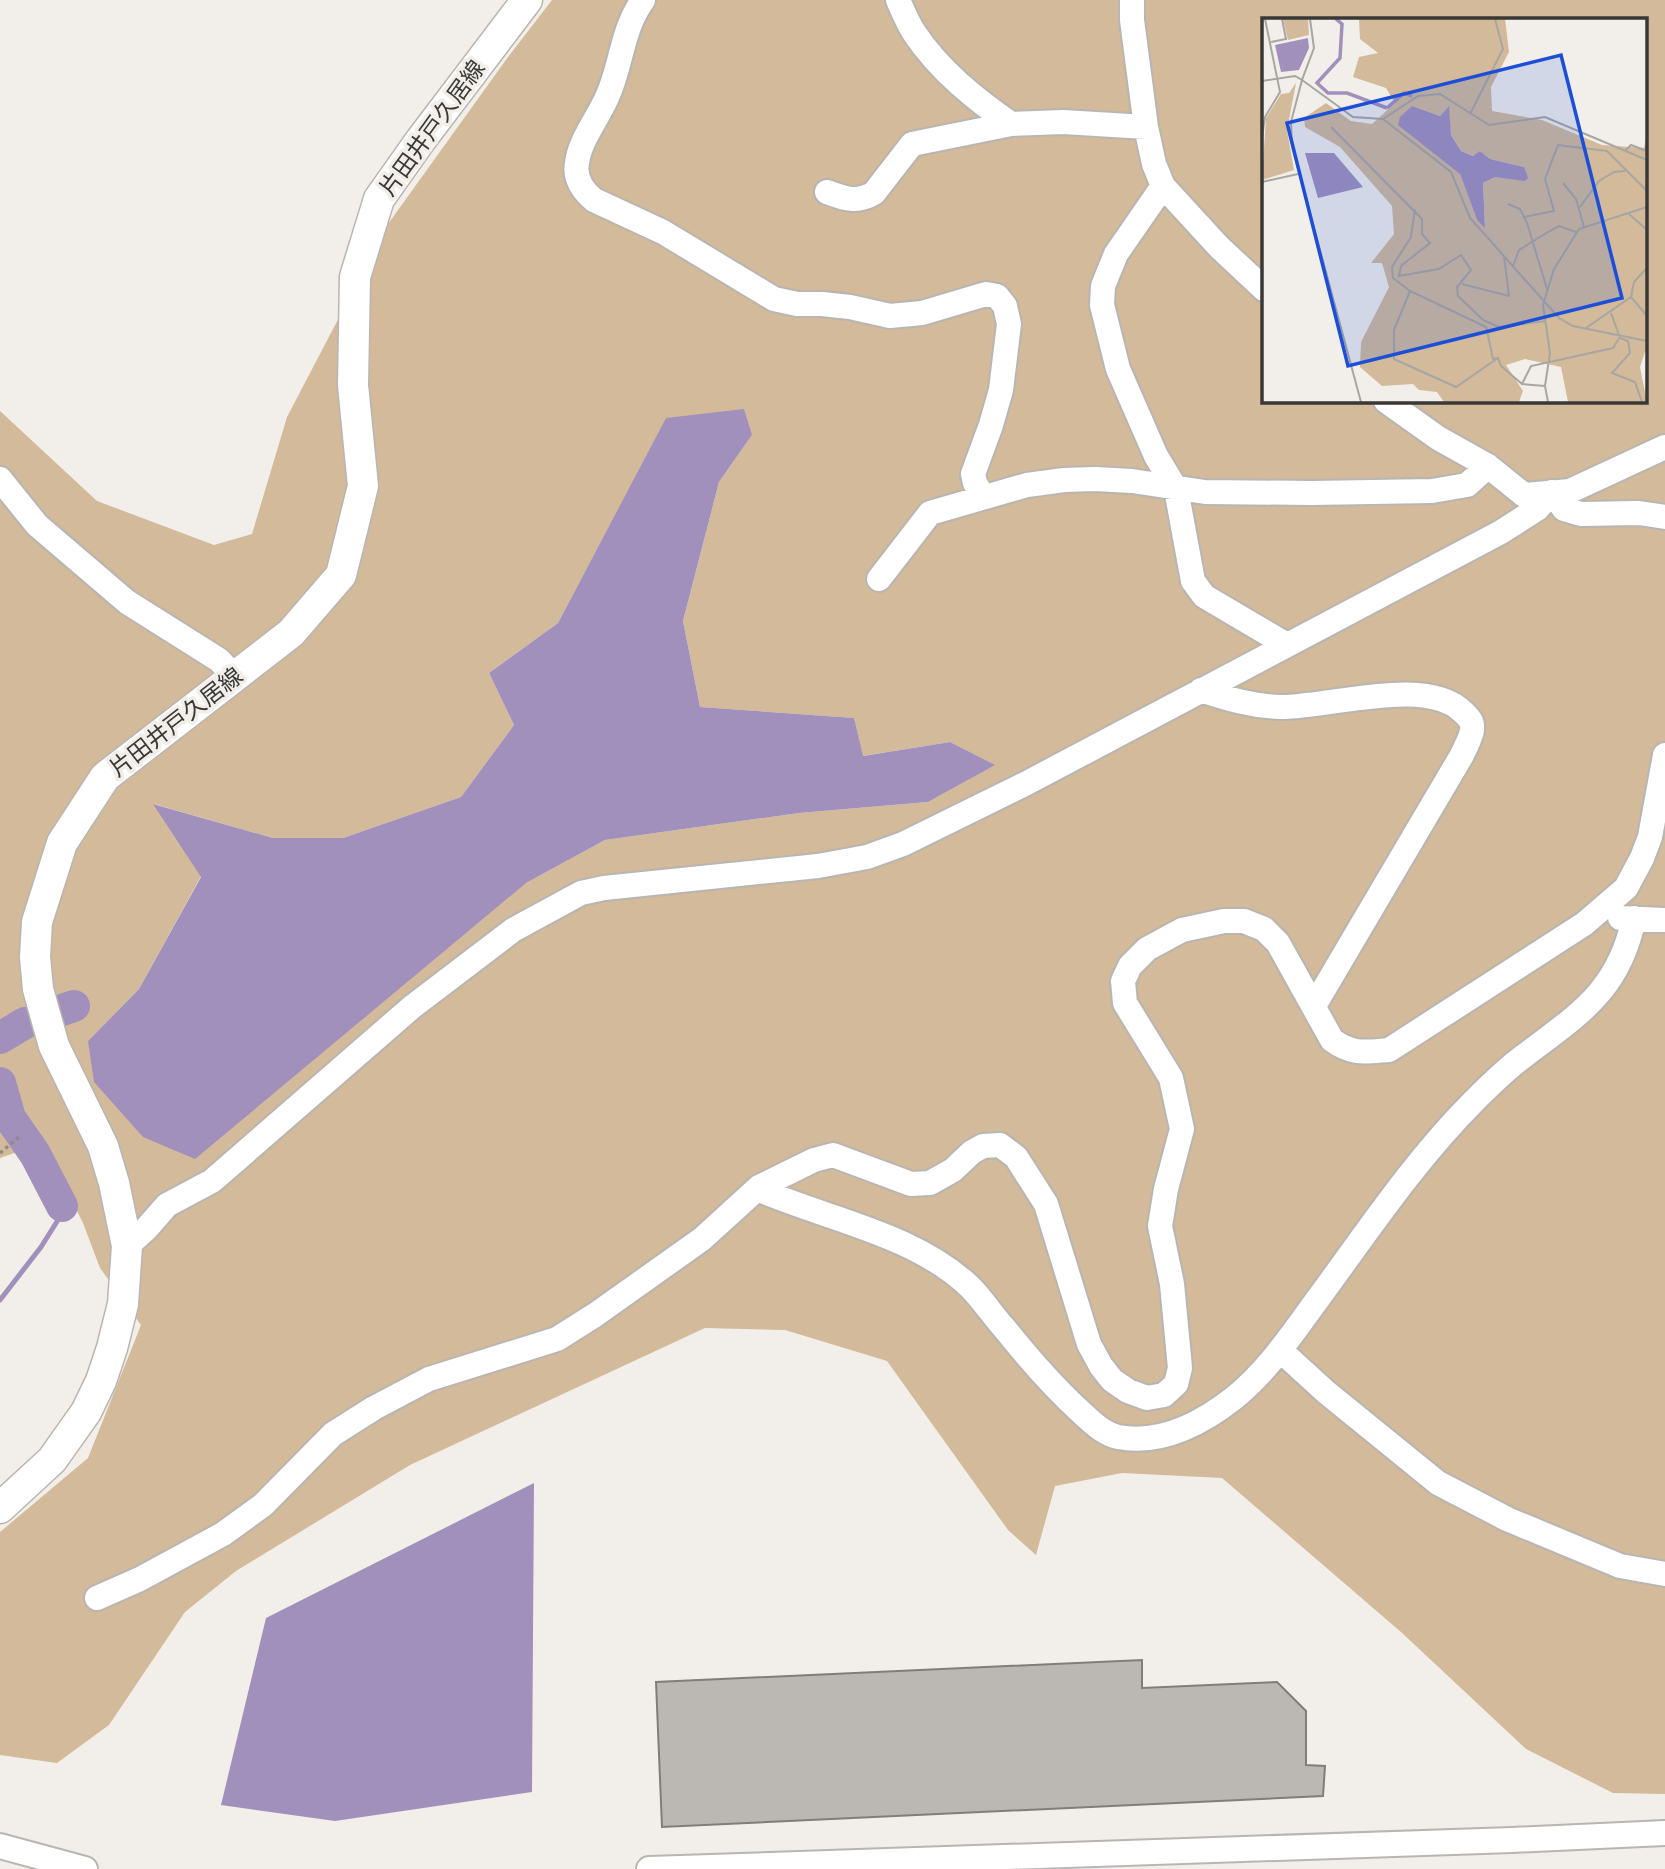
<svg xmlns="http://www.w3.org/2000/svg" width="1665" height="1869" font-family="'Noto Serif','Noto Sans JP',serif">
	<style>
		.green { fill: #d2ba9a; fill-rule: evenodd }
		.water { fill: #a190bb }
		.lines { fill: none; stroke-linecap: round; stroke-linejoin: round }
		.stream { stroke: #a190bb; stroke-width: 5 }
		.river { stroke: #a190bb; stroke-width: 32 }
		.building { fill: #bbb7b3; stroke: #817e79; stroke-width: 2 }
		.minor-casing { stroke: #b9b5b1; stroke-width: 28 }
		.major-casing { stroke: #b9b5b1; stroke-width: 33 }
		.path { stroke: #8d8b88; stroke-width: 3.5; stroke-dasharray: 3.5 3.5; stroke-linecap: butt }
		.minor { stroke: #fff; stroke-width: 24 }
		.major { stroke: #fff; stroke-width: 30 }
		.labels { text-anchor: middle; stroke-width: 7; stroke-linejoin: round; paint-order: stroke }
		.street-label { font-size: 23px; fill: #393836; stroke: #f2efea }
		.inset-river { fill: none; stroke: #a190bb; stroke-width: 3.5 }
		.inset-road { fill: none; stroke: #a8a6a2; stroke-width: 2 }
		.view { fill: #1d4ed8; fill-opacity: 0.15; stroke: #1d4ed8; stroke-width: 3.5 }
		.inset-edge { fill: none; stroke: #393836; stroke-width: 3.5 }
	</style>
	<rect width="100%" height="100%" fill="#f2efea"/>
	<!-- green -->
	<path class="green" d="M552 0H1665V1794L1613 1793 1526 1749 1401 1632 1222 1478 1122 1473 1055 1486 1036 1555 1008 1530 887 1361 785 1330 705 1328 410 1465 236 1571 185 1612 109 1725 57 1763 0 1755V1532L88 1458 141 1325 100 1268 83 1223 43 1143 0 1158V411L97 501 214 545 252 534 287 417 388 224 508 57ZM1264 19H1646V401H1264ZM666 419 752 435 719 482 683 621 700 707 854 718 862 756 950 742 994 765 928 802 799 813 605 840 526 883 88 1041 139 989 201 876 154 804 273 838H343L461 797 514 725 489 673 558 623Z"/>
	<!-- water -->
	<path class="water" d="M744 409 752 435 719 482 683 621 700 707 854 718 863 756 950 742 995 765 928 802 799 813 605 840 526 883 195 1159 143 1137 94 1082 88 1041 139 989 201 877 153 804 273 838H343L461 797 514 725 489 673 558 623 666 418Z
		M534 1483 532 1792 335 1821 221 1805 266 1618Z"/>
	<g class="lines">
		<!-- stream -->
		<path class="stream" d="M0 1300 41 1247 63 1212 62 1206"/>
		<!-- river -->
		<path class="river" d="M56 1012 74 1006
			M0 1038 25 1023
			M0 1083 10 1118 35 1154 62 1206"/>
	</g>
	<!-- building -->
	<path class="building" d="M1142 1660V1688L1277 1682 1306 1711V1765L1325 1766 1323 1796 662 1827 656 1682Z"/>
	<g class="lines">
		<!-- minor casing -->
		<g class="minor-casing">
			<path id="minor" d="M643 0C622 29 622 63 608 95 599 117 580 139 577 163 574 178 583 191 594 200L663 232 774 299 797 304H822L850 307 890 316 922 313 986 294 997 296 1005 306 1009 324 1001 390 991 425 973 474 975 483 983 497
				M898 0C903 11 908 24 915 34 940 71 975 99 1011 124
				M1132 0V20L1146 127 1154 164 1163 186 1219 247 1264 289
				M1163 186 1116 254 1103 286 1102 305 1118 369 1156 456 1176 489 1193 581 1204 596 1287 645
				M827 192C845 199 857 203 874 193L912 144 1011 124 1063 122 1146 127
				M1386 401 1438 438 1488 466 1524 495 1570 491 1665 447
				M0 479 37 525 127 602 219 660 234 676
				M1552 492 1564 509 1581 514 1639 513 1665 517
				M879 579 930 513 1027 485 1064 480 1095 479 1132 481 1205 492 1312 493 1432 491 1467 485 1488 466
				M1201 690C1228 699 1252 706 1280 707 1328 708 1426 675 1463 712 1469 718 1473 721 1472 730 1471 738 1465 748 1462 755L1314 1006
				M1620 918 1665 920
				M757 1189C826 1219 915 1234 970 1287 983 1300 993 1316 1005 1329 1029 1359 1054 1388 1083 1414 1093 1423 1104 1434 1118 1437 1161 1445 1201 1424 1234 1398 1269 1370 1294 1331 1320 1296 1369 1229 1416 1159 1474 1101 1490 1085 1506 1069 1524 1056 1579 1014 1619 991 1634 918
				M127 1246 146 1229 167 1205 212 1181 412 1007 513 930 581 893 604 888 818 866 867 857 903 844 1025 784 1501 532 1537 509 1552 492
				M1280 1350 1326 1392 1438 1483 1507 1519 1620 1566 1665 1574
				M97 1598 140 1579 223 1534 263 1505 333 1434 374 1408 429 1379 557 1339 595 1315 702 1239 759 1187 814 1160 833 1155 911 1184 930 1183 953 1170 972 1152 983 1146 1000 1145 1016 1157 1046 1204 1089 1344 1101 1366 1112 1380 1128 1391 1147 1398 1164 1395 1176 1384 1180 1368 1172 1284 1160 1226 1166 1189 1182 1129 1171 1078 1125 1003 1123 981 1130 966 1147 949 1182 930 1224 921H1244L1264 929 1278 943 1332 1040C1353 1055 1364 1052 1389 1050L1584 924 1626 888 1642 858 1650 837 1665 755
				M0 1846 85 1869
				M649 1869 1512 1840 1665 1833"/>
		</g>
		<!-- major casing -->
		<g class="major-casing">
			<path id="major" d="M0 1508 52 1460 86 1412 101 1381 112 1348 123 1304 127 1246 114 1183 103 1146 54 1046 38 989 35 957 37 922 62 843 105 777 291 633 341 575 363 486 353 385 355 277 379 199 420 141 527 0"/>
		</g>
		<!-- path -->
		<path class="path" d="M0 1153 19 1137"/>
		<!-- minor -->
		<use href="#minor" class="minor"/>
		<!-- major -->
		<use href="#major" class="major"/>
	</g>
	<g class="labels">
		<!-- street labels -->
		<g class="street-label">
			<text transform="translate(432 128) rotate(-54)" y="8">片田井戸久居線</text>
			<text transform="translate(176 722) rotate(-38)" y="8">片田井戸久居線</text>
		</g>
	</g>
	<!-- overview -->
	<g transform="translate(1262 18)">
		<rect width="385" height="385" fill="#f2efea"/>
		<path d="M21 1H46L47 17 26 22ZM97 1H243L247 34 229 69 230 93 280 102 340 127 382 130 385 117V328L378 349 385 384H306L299 349 263 341 244 347 261 373 257 384H182L175 374 157 372 151 366 120 368 98 349 99 324 127 269 120 245H109L132 216 130 188 78 129 43 109 42 100 64 85 89 103 110 106 133 85 124 70 91 59 97 39 116 35 98 21ZM150 88 178 98 186 89 189 117 199 133 212 138 218 133 228 141 262 149 255 159H233L221 165 223 209 215 202 198 156ZM34 65 25 112 32 152 0 162 4 100 19 76 27 75Z" fill="#d2ba9a" fill-rule="evenodd"/>
		<path d="M46 20 47 30 37 52 19 54 13 27ZM150 88 178 98 187 88 189 117 199 133 211 138 218 133 228 141 262 149 266 160 263 163 233 159 221 165 223 210 215 202 198 156 136 107 138 99ZM43 135H72L101 169 56 180Z" fill="#a190bb"/>
		<path class="inset-river" d="M74 1 80 6 78 40 55 65 66 75H85L125 90M125 90 142 75 150 78"/>
		<path class="inset-road" d="M48 1 52 30 40 62 91 99 121 101 156 78 178 76 227 107 283 99 385 142M9 24 24 21 20 1M0 63 33 58 40 62 29 104 30 128 99 384M208 96 241 31 233 1M121 101 189 154 208 200 297 300 311 308 385 323M69 109 160 201V216L168 225 139 248 137 258 177 251 199 237 209 252 195 269 196 278 221 302 237 309 284 303M0 119 3 99 18 74 3 1M363 133 369 127 385 133M0 164 36 156M301 165 314 181 322 209M246 186 258 191 265 205 285 271M318 189 337 163 352 154 363 153M153 191 149 219 130 249 131 260 148 273 224 309M367 196 385 212M262 199 292 193 283 161 296 127 345 133 385 173M251 248 257 232 286 214 297 208 314 214M385 250 372 264 369 279 385 298M200 266 247 278 242 238M148 273 132 312V341L194 369 236 340M349 295 357 317M224 308 231 341 236 340 239 348 260 366 283 368M324 310 369 279M358 320 366 323 368 335 350 355 373 364 380 384M260 366 269 348 351 330 359 317M286 384 283 368 288 335 281 287 292 251 317 211 385 189"/>
		<path class="view" d="M299 37 360 280 86 348 25 105Z"/>
		<rect width="385" height="385" class="inset-edge"/>
	</g>
</svg>
